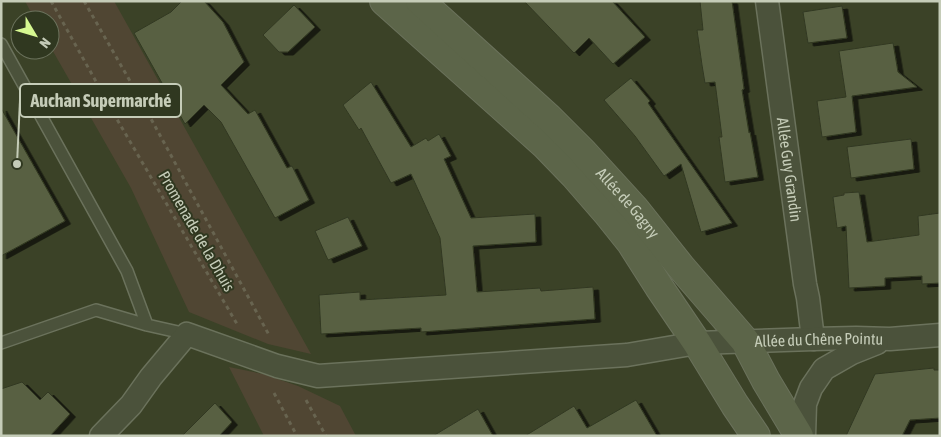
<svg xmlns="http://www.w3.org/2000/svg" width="941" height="437" font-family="'Asap Condensed',sans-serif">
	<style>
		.green { fill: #504633 }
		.building { fill: #596143; stroke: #323922; filter: url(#shadow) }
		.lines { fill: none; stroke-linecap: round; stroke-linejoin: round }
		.service-casing { stroke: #6b725c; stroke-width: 14 }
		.minor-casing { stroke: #6b725c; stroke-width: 25 }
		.secondary-casing { stroke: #6b725c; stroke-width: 30 }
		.path { stroke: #686450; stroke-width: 3; stroke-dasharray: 4 4; stroke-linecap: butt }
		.service { stroke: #4b523b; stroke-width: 11 }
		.minor { stroke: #4b523b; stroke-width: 22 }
		.secondary { stroke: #5c6549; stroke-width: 28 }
		.labels { text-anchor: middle; stroke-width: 4; stroke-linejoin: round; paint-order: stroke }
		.street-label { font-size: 16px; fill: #c5ccb8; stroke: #303820 }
		.leader { fill: none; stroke: #c5ccb8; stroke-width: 2 }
		.callout-dot { fill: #c5ccb8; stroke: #303820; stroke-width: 2 }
		.callout { fill: #303820; stroke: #c5ccb8; stroke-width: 2 }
		.callout-label { font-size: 18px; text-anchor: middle; font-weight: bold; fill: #c5ccb8 }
	</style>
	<defs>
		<filter id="shadow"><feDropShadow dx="5.5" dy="3" stdDeviation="0" flood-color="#0009"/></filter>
	</defs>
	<rect width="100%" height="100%" fill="#3b4227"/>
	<!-- green -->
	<path class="green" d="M25 1H114L311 354 268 344 189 312 131 188 50 46V20H35Z
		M229 367 263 374 298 386 340 406 356 436H264Z"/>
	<!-- building -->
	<path class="building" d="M182 1H204L223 22 244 62 221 85 248 114 255 110 287 168 292 166 309 200 275 218 221 122 204 105 185 124 134 33 171 12Z
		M524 1H612L645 37 613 64 589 38 574 53Z
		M700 1H732L744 89 742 90 749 133 750 132 758 177 725 182 719 137H722L715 82 705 83 702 65 697 30H703Z
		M294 5 315 27 288 52H279L263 35Z
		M842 6 847 38 808 43 803 12Z
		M893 43 898 72 917 87 852 96 856 132 822 137 817 101 846 97 839 51Z
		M631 78 650 101 648 103 732 223 701 232 681 164 664 176 635 136 604 100Z
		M371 82 411 147 426 138 428 141 439 134 451 156 444 159 471 218 535 214 536 242 473 246 477 292 540 288 541 291 593 287 595 319 421 332V328L321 334 319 295 360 292V300L446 295 440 238 411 174 391 183 361 128 359 130 343 105Z
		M1 108 65 221 1 256Z
		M911 139 914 169 851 178 847 147Z
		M859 192 867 242 919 235 918 216 940 213V283L922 284V276L885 278V286L849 288 846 226 837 228 833 197 844 195V193Z
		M348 217 362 246 328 260 315 231Z
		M934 368V370H940V418L910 420 902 436H846L875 374Z
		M22 382 40 400 48 392 70 414 50 436H1V389Z
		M636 400 657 436H525L574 406 587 428Z
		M215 403 232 422 219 436H182Z
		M478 409 493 436H433Z"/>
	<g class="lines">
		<!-- service casing -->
		<g class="service-casing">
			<path id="service" d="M1 44 127 271 147 325
				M1 343 96 310 147 325 187 334"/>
		</g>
		<!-- minor casing -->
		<g class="minor-casing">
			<g id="minor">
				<path id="s1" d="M767 1 805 284 808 298 813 339"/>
				<path id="s2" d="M101 436 131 405 151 377 187 334 277 366 318 376 627 355 697 343 813 339 856 338 890 339 940 335"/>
				<path d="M804 436 805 404 811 388 824 369 852 353 877 343"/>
			</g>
		</g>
		<!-- secondary casing -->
		<g class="secondary-casing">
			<g id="secondary">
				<path d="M384 1 545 145 574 175 607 213 631 243 659 287 697 343 735 405 756 436"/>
				<path id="s3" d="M420 1 548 117 583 152 635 209 681 267 745 341 766 381 799 436"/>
			</g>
		</g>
		<!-- path -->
		<path class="path" d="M51 1 118 121 237 324
			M84 1 138 95 269 335
			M274 393 297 436
			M306 400 326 436"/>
		<!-- service -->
		<use href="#service" class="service"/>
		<!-- minor -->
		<use href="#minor" class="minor"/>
		<!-- secondary -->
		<use href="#secondary" class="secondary"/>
	</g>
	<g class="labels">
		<!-- street labels -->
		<g class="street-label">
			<text dy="6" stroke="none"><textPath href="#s1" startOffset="170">Allée Guy Grandin</textPath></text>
			<text dy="6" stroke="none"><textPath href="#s3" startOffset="290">Allée de Gagny</textPath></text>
			<text transform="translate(197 231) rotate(60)" y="6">Promenade de la Dhuis</text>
			<text dy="6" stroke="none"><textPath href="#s2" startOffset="774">Allée du Chêne Pointu</textPath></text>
		</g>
	</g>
	<!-- callouts -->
	<path class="leader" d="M17 164L20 100"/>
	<circle class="callout-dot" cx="17" cy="164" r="5"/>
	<rect class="callout" x="20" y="84" width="161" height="33" rx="5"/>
	<g class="callout-label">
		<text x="101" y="107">Auchan Supermarché</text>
	</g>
	<!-- border -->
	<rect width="941" height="437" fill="none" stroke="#c5ccb8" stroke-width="5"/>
	<!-- north arrow -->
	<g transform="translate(35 35) rotate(128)"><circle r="24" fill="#303820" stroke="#6c735d"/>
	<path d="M0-4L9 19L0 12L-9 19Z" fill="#d6f891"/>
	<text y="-8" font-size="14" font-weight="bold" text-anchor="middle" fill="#c5ccb8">N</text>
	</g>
</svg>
